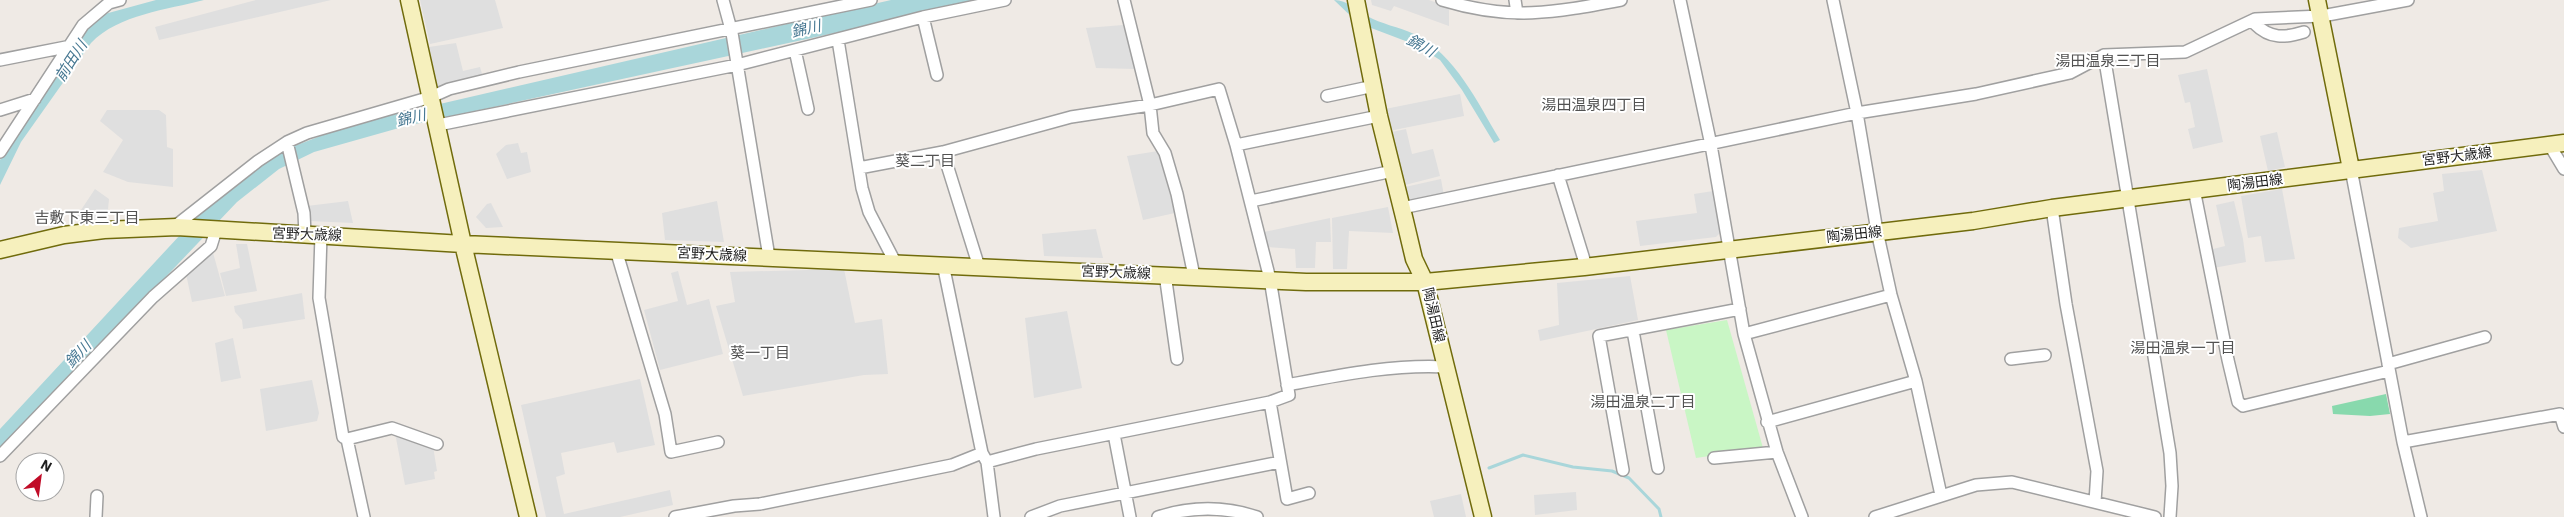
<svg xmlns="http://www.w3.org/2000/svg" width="2564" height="517" font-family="'IBM Plex Sans','Noto Sans JP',sans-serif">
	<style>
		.park { fill: #c9f6c5 }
		.pitch { fill: #88d9ad }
		.parking { fill: #dfdfdf }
		.water { fill: #a9d6da }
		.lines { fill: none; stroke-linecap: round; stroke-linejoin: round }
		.stream { stroke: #a9d6da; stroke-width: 3 }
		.street-casing { stroke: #a0a0a0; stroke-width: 14 }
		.secondary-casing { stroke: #706b0c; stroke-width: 19 }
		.street { stroke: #fff; stroke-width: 11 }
		.secondary { stroke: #f6f0bd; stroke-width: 16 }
		.labels { text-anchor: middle; stroke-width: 4; stroke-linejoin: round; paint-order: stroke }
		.street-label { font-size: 14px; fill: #1f1f1f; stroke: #fff }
		.water-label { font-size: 15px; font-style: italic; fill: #477892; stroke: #fff }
		.neighbourhood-label { font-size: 15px; fill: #525252; stroke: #fff }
	</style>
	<rect width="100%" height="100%" fill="#efeae5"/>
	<!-- park -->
	<path class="park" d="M1727 320 1763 448 1696 458 1666 330Z"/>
	<!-- pitch -->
	<path class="pitch" d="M2386 394 2390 414 2370 416 2333 414 2332 406Z"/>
	<!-- parking -->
	<path class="parking" d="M256 0H331L159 40 155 27Z
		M420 0H495L503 28 430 44Z
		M1371 0H1429L1449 7V26L1394 6 1391 11 1372 5Z
		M1123 25 1135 69 1096 68 1086 28Z
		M456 43 463 71 480 67 483 77 438 89 429 47Z
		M2207 69 2223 142 2193 149 2188 129 2195 127 2190 102 2185 103 2178 75Z
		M1460 94 1464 116 1389 131 1385 109Z
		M107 110H159L166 115 167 147 173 149V187L128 182 103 172 123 140 100 121Z
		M1406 129 1412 154 1433 149 1440 176 1405 185 1392 132Z
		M2277 132 2285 167 2268 171 2260 136Z
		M518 143 521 153 527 152 531 172 507 179 496 154 506 145Z
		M1158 151 1175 213 1143 220 1127 156Z
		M2482 170 2497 231 2411 248 2398 238 2399 228 2438 221 2433 193 2444 191 2442 174Z
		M1441 179 1444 196 1409 203 1405 187Z
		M95 189 109 199 107 220 84 224 77 216Z
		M2282 189 2295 259 2265 262 2261 236 2248 238 2241 196Z
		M1713 191 1720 233 1716 237 1640 246 1636 221 1697 213 1694 194Z
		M348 201 353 223 309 221 307 206Z
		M717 201 724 242 665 240 662 213Z
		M2234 201 2243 239 2246 262 2213 268 2209 250 2225 246 2216 205Z
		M491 203 503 227 486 228 476 217 487 204Z
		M1388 207 1393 233 1349 231 1347 269H1333L1332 218Z
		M1330 218 1331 242H1316L1315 268H1296L1295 249 1268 247 1264 232Z
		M1096 229 1103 258 1044 256 1042 234Z
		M236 244H247L257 291 226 296 220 273 240 268Z
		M212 249 225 296 192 302 186 274Z
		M844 269 855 323 882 319 888 374 864 375 743 396 716 306 735 302 730 272Z
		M678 271 687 305 709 299 723 354 660 370 644 310 678 301 671 273Z
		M1630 276 1638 320 1540 341 1538 330 1559 325 1557 283Z
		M302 293 305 319 243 329 242 320 235 312 234 306Z
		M1067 311 1082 388 1034 398 1025 318Z
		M233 338 241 378 221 382 215 343Z
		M640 379 655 445 617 453 614 442 561 453 565 474 556 477 564 514 670 490 673 505 620 517H546L521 405Z
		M312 380 319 413 317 421 266 431 260 389Z
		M395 433 433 446 437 471 434 472 435 479 405 485Z
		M1576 492 1577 510 1535 515 1534 495Z
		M1461 494 1466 517H1434L1430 501Z"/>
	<!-- water -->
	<path class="water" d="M156 0H204C167 10 119 14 91 43L21 142 0 185V160L79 38 101 15Z
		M891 0H986L406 126 314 152 279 169 237 202 0 451V429L207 206 279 152 349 125Z
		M1334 0C1348 0 1355 10 1367 16 1381 24 1399 27 1414 34 1456 55 1477 102 1500 140L1494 143 1462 90 1440 60 1416 45 1358 23Z"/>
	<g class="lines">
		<!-- stream -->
		<path class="stream" d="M1489 468 1523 455 1573 467 1612 471 1629 478 1659 509 1661 517"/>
		<!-- street casing -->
		<g class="street-casing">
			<path id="street" d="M723 0 732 33 769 257
				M1124 0 1150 105 1153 133 1165 153 1177 194 1194 276
				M1442 0C1511 21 1553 13 1621 0
				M1515 0 1517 13
				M1680 0 1711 145 1744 334 1777 452 1802 517
				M1833 0 1857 113 1877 231 1891 295 1916 381 1941 495
				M923 17 937 75
				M2255 19V24C2270 39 2285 38 2304 32
				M838 40 862 188 869 212 895 262
				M795 50 808 109
				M2104 55 2170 453 2172 486 2170 517
				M0 60 66 47
				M1327 96 1374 86
				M0 110 35 99
				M438 125 737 65 923 17 1005 0
				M287 142 304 213 305 234
				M2549 144 2564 169
				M0 152 83 25 109 3 120 0
				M943 152 979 267
				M859 168 943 152 1071 117 1150 105 1219 89 1236 145
				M2351 169 2403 442 2421 517
				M1558 175 1586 266
				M2194 189 2228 360 2238 402 2243 406 2389 371
				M1251 201 1393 171
				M1402 208 1857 113 1976 94 2070 73 2104 55 2185 52 2255 19 2322 16 2408 0
				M2052 208 2066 304 2097 471 2095 502
				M174 227 258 161 287 142 307 133 431 97 449 89 519 72 871 0
				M321 235 319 298 343 437 347 439 364 517
				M616 250 665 414 671 452 718 442
				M943 264 982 453 987 462 994 517
				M1165 274 1177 359
				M1633 331 1658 468
				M1744 334 1891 295
				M2011 359 2045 355
				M2388 364 2485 337
				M1287 385C1340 375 1393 364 1447 367
				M1270 402 1287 499 1309 493
				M1767 422 1916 381
				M1114 434 1130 517
				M347 439 392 428 437 444
				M2403 442 2560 414 2564 427
				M0 456 153 297 211 246 216 230
				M1714 458 1777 452
				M987 462 1036 449 1270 402 1289 395 1270 279 1236 145 1379 116
				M1623 470 1599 336 1740 309
				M96 517 97 496
				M675 517 734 506 760 504 952 465 982 453
				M1031 517 1060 506 1280 462
				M1158 517C1192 506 1224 506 1257 517
				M1875 517 1976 485 2012 482 2155 517"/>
		</g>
		<!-- secondary casing -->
		<g class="secondary-casing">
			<path id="secondary" d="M409 0 463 244 528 517
				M1356 0 1379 116 1405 221 1414 259 1425 282 1483 517
				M2317 0 2351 169
				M0 250 64 235 104 230 177 227 463 244 1306 282H1425L1584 267 1973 221 2052 208 2564 143"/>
		</g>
		<!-- street -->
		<use href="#street" class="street"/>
		<!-- secondary -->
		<use href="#secondary" class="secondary"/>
	</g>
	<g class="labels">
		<!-- street labels -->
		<g class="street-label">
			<text transform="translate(2457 156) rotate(-7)" y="5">宮野大歳線</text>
			<text transform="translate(2255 182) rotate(-7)" y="5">陶湯田線</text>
			<text transform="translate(307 234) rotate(2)" y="5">宮野大歳線</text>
			<text transform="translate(1854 234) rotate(-6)" y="5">陶湯田線</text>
			<text transform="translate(712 254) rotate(3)" y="5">宮野大歳線</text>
			<text transform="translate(1116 272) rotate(2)" y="5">宮野大歳線</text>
			<text transform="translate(1434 315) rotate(77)" y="5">陶湯田線</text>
		</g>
		<!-- water labels -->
		<g class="water-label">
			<text transform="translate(806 29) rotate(-13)" y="5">錦川</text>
			<text transform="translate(1421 46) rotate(29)" y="5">錦川</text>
			<text transform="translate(71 61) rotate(-57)" y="5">前田川</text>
			<text transform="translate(411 118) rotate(-13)" y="5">錦川</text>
			<text transform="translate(78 354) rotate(-47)" y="5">錦川</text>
		</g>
		<!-- neighbourhood labels -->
		<g class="neighbourhood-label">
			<text x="2108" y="66">湯田温泉三丁目</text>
			<text x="1594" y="110">湯田温泉四丁目</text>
			<text x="925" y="166">葵二丁目</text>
			<text x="87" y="223">吉敷下東三丁目</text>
			<text x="2183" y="353">湯田温泉一丁目</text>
			<text x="760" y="358">葵一丁目</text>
			<text x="1643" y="407">湯田温泉二丁目</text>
		</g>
	</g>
	<!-- north arrow -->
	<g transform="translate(40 477) rotate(29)"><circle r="24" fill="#ffffff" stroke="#a5a5a5"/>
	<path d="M0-4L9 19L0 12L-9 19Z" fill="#c10c28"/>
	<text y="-8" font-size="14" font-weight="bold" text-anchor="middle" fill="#1f1f1f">N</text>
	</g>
</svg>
